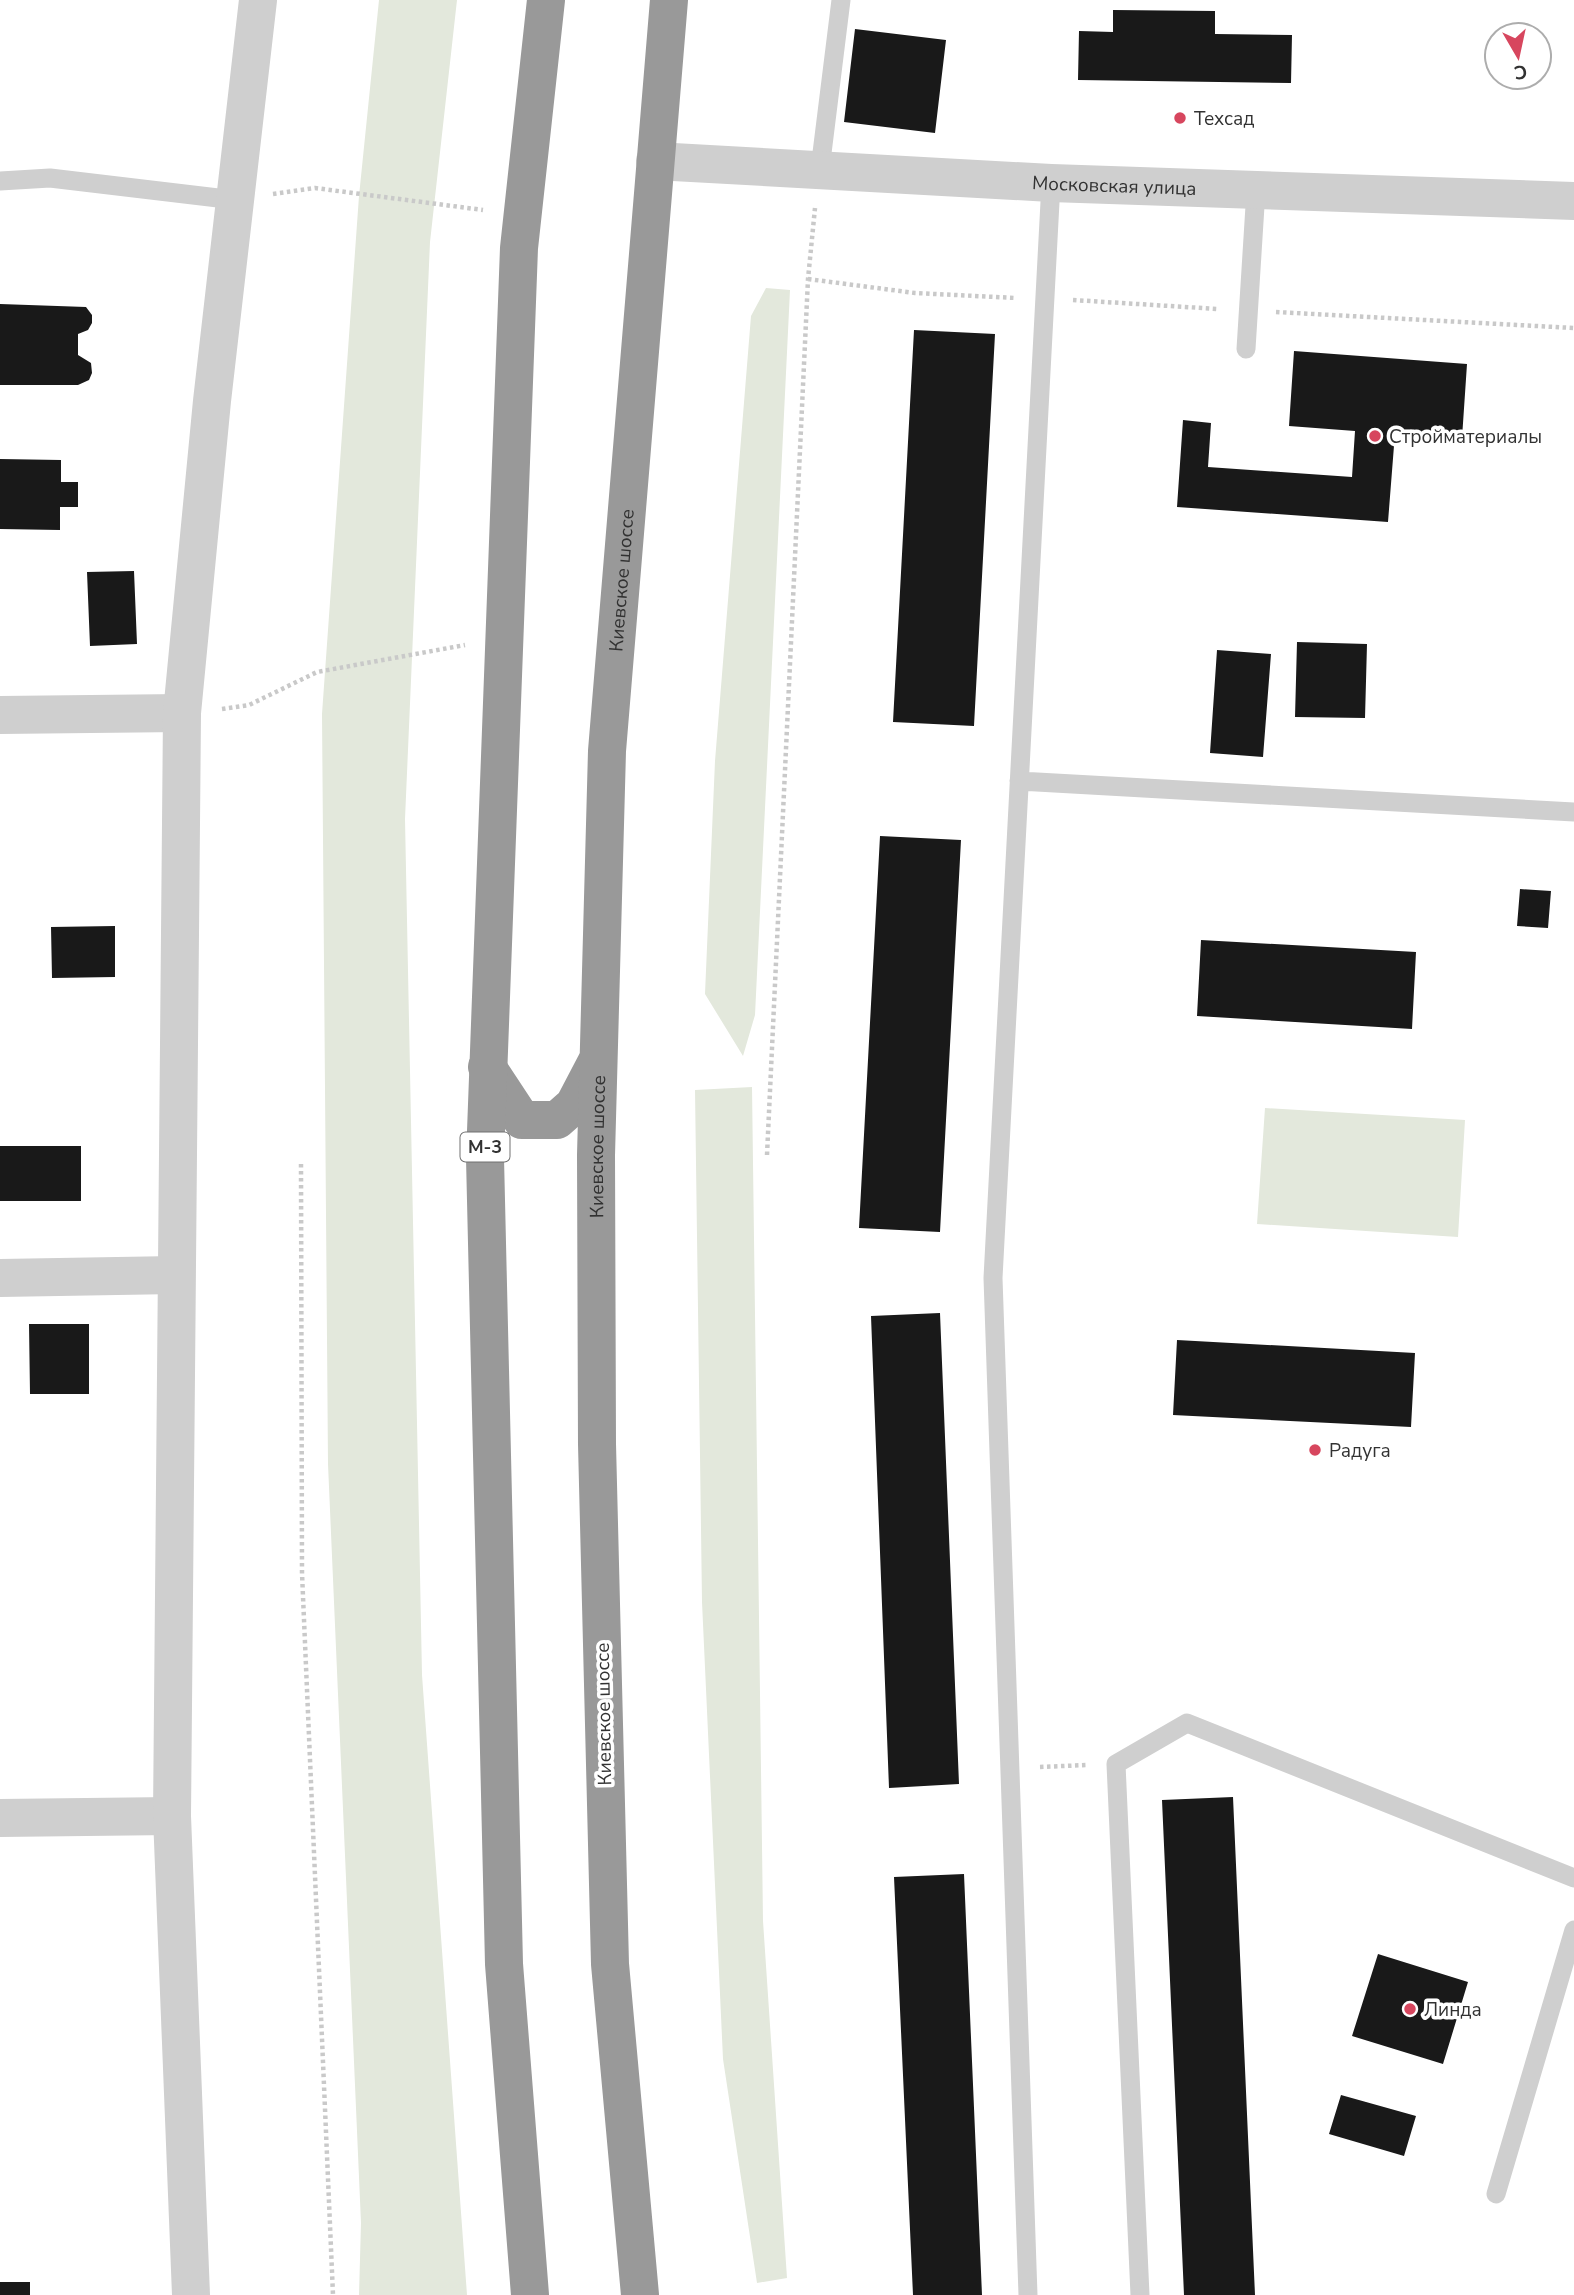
<svg xmlns="http://www.w3.org/2000/svg" width="1574" height="2295" font-family="'Nunito Sans',sans-serif">
	<style>
		.green { fill: #e3e8dc }
		.building { fill: #191919 }
		.lines { fill: none; stroke-linecap: round; stroke-linejoin: round }
		.path { stroke: #c9c9c9; stroke-width: 4.5; stroke-dasharray: 3.5 3.5; stroke-linecap: butt }
		.lane { stroke: #cfcfcf; stroke-width: 19 }
		.street { stroke: #cfcfcf; stroke-width: 38 }
		.highway { stroke: #999; stroke-width: 38 }
		.poi-dot { fill: #d7465e; stroke: #fff; stroke-width: 2.5 }
		.labels { text-anchor: middle; stroke-width: 7; stroke-linejoin: round; paint-order: stroke }
		.shield { fill: #fff; stroke: #707070; stroke-width: 2 }
		.shield-label { font-size: 18px; font-weight: bold; fill: #323232 }
		.poi-label { font-size: 19px; fill: #323232; stroke: #fff; text-anchor: start }
		.street-label { font-size: 19px; fill: #323232; stroke: #fff }
	</style>
	<rect width="100%" height="100%" fill="#fff"/>
	<!-- green -->
	<path class="green" d="M379 0H457L430 242 405 819 422 1675 467 2295H359L361 2223 328 1464 322 714 359 196Z
		M766 288 790 290 755 1015 743 1056 705 994 715 761 751 316Z
		M752 1087 763 1921 787 2278 757 2283 723 2059 702 1602 695 1090Z
		M1265 1108 1465 1120 1458 1237 1257 1224Z"/>
	<!-- building -->
	<path class="building" d="M1113 10 1215 11V34L1292 35 1291 83 1078 80 1079 31 1113 32Z
		M855 29 946 40 935 133 844 122Z
		M0 304 86 307 92 315V323L88 330 78 334V355L91 363 92 373 89 380 78 385H0Z
		M914 330 995 334 974 726 893 722Z
		M1294 351 1467 364 1462 438 1395 433 1388 522 1177 507 1183 420 1211 423 1208 467 1352 477 1355 431 1289 426Z
		M0 459 61 460V482H78V507H60V530L0 529Z
		M134 571 137 644 90 646 87 572Z
		M1297 642 1367 644 1365 718 1295 717Z
		M1217 650 1271 654 1263 757 1210 753Z
		M880 836 961 840 940 1232 859 1228Z
		M1520 889 1551 891 1548 928 1517 926Z
		M115 926V977L52 978 51 927Z
		M1201 940 1416 952 1412 1029 1197 1016Z
		M0 1146H81V1201H0Z
		M940 1313 959 1784 889 1788 871 1316Z
		M29 1324H89V1394H30Z
		M1177 1340 1415 1353 1411 1427 1173 1415Z
		M1233 1797 1255 2295H1184L1162 1800Z
		M964 1874 982 2295H913L894 1877Z
		M1378 1954 1468 1982 1443 2064 1352 2036Z
		M1341 2095 1416 2116 1404 2156 1329 2134Z
		M0 2282H30V2295H0Z"/>
	<g class="lines">
		<!-- path -->
		<path class="path" d="M273 194 315 188 483 210
			M808 279 915 293 1016 298
			M1073 300 1218 309
			M1276 312 1574 328
			M222 709 249 705 317 672 465 645
			M767 1155 808 279 815 208
			M301 1164 302 1573 333 2295
			M1040 1767 1087 1765"/>
		<!-- lane -->
		<path class="lane" d="M820 169 841 0
			M0 181 50 178 235 200
			M1246 349 1256 190
			M1019 781 1574 812
			M1496 2194 1574 1930
			M1028 2295 993 1278 1051 183
			M1140 2295 1116 1764 1187 1723 1574 1878"/>
		<!-- street -->
		<g class="street">
			<path id="s1" d="M655 161 1051 183 1574 201"/>
			<path d="M0 715 182 713"/>
			<path d="M0 1278 176 1275"/>
			<path d="M0 1818 172 1816"/>
			<path d="M191 2295 172 1816 182 713 212 401 258 0"/>
		</g>
		<!-- highway -->
		<g class="highway">
			<path d="M487 1067 522 1120H557L574 1105 596 1063"/>
			<path d="M530 2295 504 1964 485 1158 519 248 546 0"/>
			<path id="s2" d="M640 2295 610 1964 597 1444 596 1155 607 751 669 0"/>
		</g>
	</g>
	<!-- markers -->
	<g class="poi-dot">
		<circle cx="1180" cy="118" r="7"/>
		<circle cx="1375" cy="436" r="7"/>
		<circle cx="1315" cy="1450" r="7"/>
		<circle cx="1410" cy="2009" r="7"/>
	</g>
	<g class="labels">
		<!-- shield labels -->
		<rect class="shield" x="460.5" y="1132.5" width="49" height="29" rx="5"/>
		<g class="shield-label">
			<text x="485" y="1153">М-3</text>
		</g>
		<!-- poi labels -->
		<g class="poi-label">
			<text x="1194" y="125">Техсад</text>
			<text x="1389" y="443">Стройматериалы</text>
			<text x="1329" y="1457">Радуга</text>
			<text x="1424" y="2016">Линда</text>
		</g>
		<!-- street labels -->
		<g class="street-label">
			<text dy="7" stroke="none"><textPath href="#s1" startOffset="460">Московская улица</textPath></text>
			<text dy="7" stroke="none"><textPath href="#s2" startOffset="1717">Киевское шоссе</textPath></text>
			<text dy="7" stroke="none"><textPath href="#s2" startOffset="1150">Киевское шоссе</textPath></text>
			<text transform="translate(603 1714) rotate(-91)" y="7">Киевское шоссе</text>
		</g>
	</g>
	<!-- north arrow -->
	<g transform="translate(1518 56) rotate(171)"><circle r="33" fill="#ffffff" stroke="#adadad" stroke-width="2"/>
	<path d="M0-5L12 26L0 18L-12 26Z" fill="#d7465e"/>
	<text y="-10" font-size="19" font-weight="bold" text-anchor="middle" fill="#323232">С</text>
	</g>
</svg>
